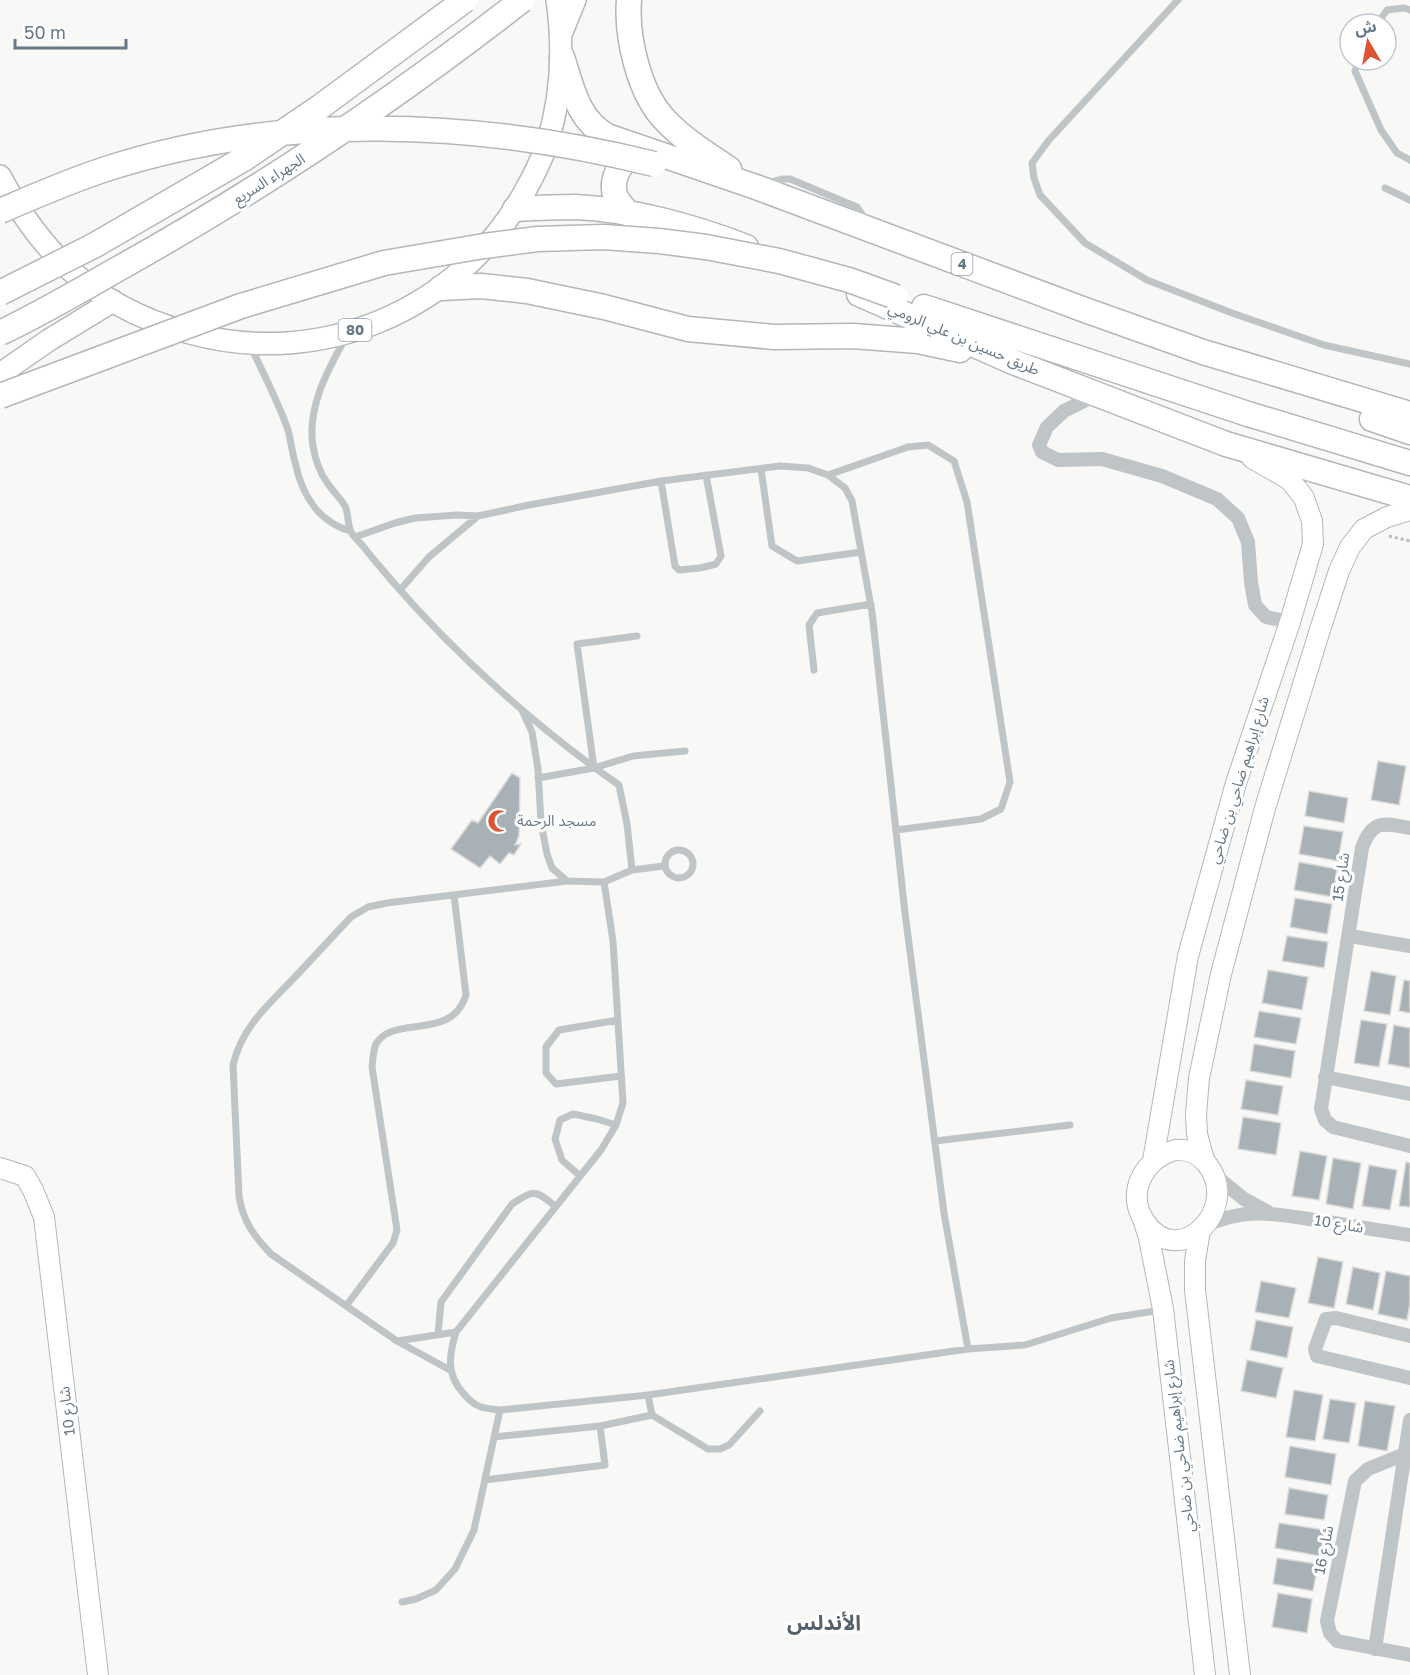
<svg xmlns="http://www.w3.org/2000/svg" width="1410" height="1675" font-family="'Golos Text','Noto Sans Arabic',sans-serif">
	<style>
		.building { fill: #a8b1b6; stroke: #dadad8; stroke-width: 1.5 }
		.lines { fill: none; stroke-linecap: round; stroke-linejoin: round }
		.secondary-casing { stroke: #b2b8bc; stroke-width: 22 }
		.primary-casing { stroke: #b3b8bc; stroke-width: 24 }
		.highway-casing { stroke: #b3b7ba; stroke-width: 27 }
		.path { stroke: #babdbf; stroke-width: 3; stroke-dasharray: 3 3; stroke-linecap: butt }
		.lane { stroke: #bfc4c7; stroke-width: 7 }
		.street { stroke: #bfc4c7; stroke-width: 14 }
		.secondary { stroke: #fff; stroke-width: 20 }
		.primary { stroke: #fff; stroke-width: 21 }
		.highway { stroke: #fff; stroke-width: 24 }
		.highway-bridge-casing { stroke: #b3b7ba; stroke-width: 27; stroke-linecap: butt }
		.highway-bridge { stroke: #fff; stroke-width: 24 }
		.labels { text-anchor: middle; stroke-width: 6; stroke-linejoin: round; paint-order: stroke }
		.shield { fill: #fff; stroke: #95a1aa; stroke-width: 1.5 }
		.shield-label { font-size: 14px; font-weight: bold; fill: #687985 }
		.street-label { font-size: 15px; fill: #687985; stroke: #fff }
		.poi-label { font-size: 15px; fill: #687985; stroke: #fff; text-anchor: start }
		.district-label { font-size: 21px; font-weight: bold; fill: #56626b; stroke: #fff }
	</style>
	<rect width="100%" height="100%" fill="#f8f8f6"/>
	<!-- building -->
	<path class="building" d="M1378 761 1406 766 1399 805 1371 800Z
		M512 773 520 778 519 836 515 845 521 844 514 855 509 853 500 864 490 856 480 868 451 849 472 820 478 823Z
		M1309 791 1348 798 1344 823 1305 816Z
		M1304 826 1343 832 1338 861 1299 854Z
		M1299 862 1337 869 1333 897 1294 890Z
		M1295 898 1332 904 1327 934 1290 927Z
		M1287 936 1328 942 1324 968 1282 961Z
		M1268 970 1308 977 1302 1010 1262 1003Z
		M1371 971 1396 976 1390 1015 1364 1011Z
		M1404 980 1410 981V1013L1399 1011Z
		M1259 1011 1301 1018 1296 1044 1254 1037Z
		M1361 1020 1387 1024 1379 1067 1354 1063Z
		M1394 1025 1410 1028V1068L1388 1064Z
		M1254 1044 1295 1051 1291 1078 1250 1071Z
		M1246 1080 1283 1086 1278 1115 1241 1109Z
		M1243 1117 1281 1123 1276 1155 1238 1149Z
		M1300 1151 1327 1156 1319 1200 1292 1196Z
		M1333 1158 1361 1163 1353 1209 1326 1204Z
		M1406 1162 1410 1163V1207L1399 1206Z
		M1369 1165 1397 1170 1390 1210 1362 1206Z
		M1318 1257 1343 1262 1334 1308 1308 1303Z
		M1353 1267 1380 1273 1373 1310 1346 1304Z
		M1386 1271 1410 1276V1303L1407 1320 1378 1314Z
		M1261 1281 1296 1288 1289 1318 1255 1312Z
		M1256 1320 1293 1327 1287 1358 1250 1350Z
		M1247 1360 1283 1368 1276 1398 1241 1391Z
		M1294 1390 1323 1395 1315 1441 1286 1437Z
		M1330 1399 1356 1403 1349 1443 1323 1439Z
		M1365 1401 1395 1406 1387 1451 1358 1446Z
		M1290 1446 1336 1454 1331 1485 1285 1477Z
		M1289 1488 1328 1495 1324 1520 1285 1514Z
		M1279 1523 1325 1530 1320 1556 1275 1548Z
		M1277 1558 1318 1564 1313 1591 1273 1584Z
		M1278 1593 1312 1599 1307 1633 1272 1627Z"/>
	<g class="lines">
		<!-- secondary casing -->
		<g class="secondary-casing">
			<path id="secondary" d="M1175 1150C1188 1149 1198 1153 1207 1164 1242 1208 1179 1272 1145 1222 1125 1193 1144 1159 1175 1150Z
				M1204 1160 1197 1134 1196 1114 1199 1078 1221 974 1265 808 1319 633 1339 571 1350 547 1364 529 1387 517 1410 510
				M1153 1161 1188 956 1236 783 1290 622 1313 544 1312 521 1304 498 1290 480 1252 458
				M0 1168 25 1176 33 1190 44 1217 98 1675
				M1143 1219 1149 1238 1163 1309 1205 1675
				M1200 1230 1195 1261V1290L1240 1675"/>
		</g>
		<!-- primary casing -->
		<g class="primary-casing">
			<path id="primary" d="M562 32 575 0
				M0 176C16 206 34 233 57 257 93 295 140 320 190 333 320 369 458 311 524 193 533 177 541 161 547 144 562 96 564 49 557 0
				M0 374 49 340 113 301"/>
		</g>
		<!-- highway casing -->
		<g class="highway-casing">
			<path id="highway" d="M629 0C626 37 639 94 666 121 684 140 707 154 729 169
				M562 57C572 87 577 119 607 136L756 187 1085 310 1203 352 1410 414
				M515 209C535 208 555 207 575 207 630 209 695 227 746 247
				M629 214C623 208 618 203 615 195 610 176 624 154 644 152
				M441 288 481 286 527 291 604 307 688 329 774 337 853 336 918 341 960 350
				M859 294 1013 362 1226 444 1410 498
				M924 307 1248 414 1410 463
				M1372 419 1410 432"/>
		</g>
		<!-- path -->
		<path class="path" d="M1389 536 1410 541"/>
		<!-- lane -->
		<path class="lane" d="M1178 0 1049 140 1032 163 1034 178 1040 195 1085 243 1147 280 1232 313 1324 345 1410 364
			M1377 24 1387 10 1404 8 1410 10
			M1359 60 1355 71 1381 130 1397 153 1410 160
			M768 183 783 179H790L857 207 866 220
			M1385 188 1410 200
			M345 339C327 371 307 408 313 446 315 459 320 473 328 484 333 491 340 498 345 506 349 514 347 524 351 532 354 537 359 542 363 546 372 558 382 569 392 581 456 655 538 729 619 785L627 824 632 870 604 882 567 881 552 868 547 854 541 823 538 769 532 732 522 710
			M250 345C263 373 278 401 288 430 291 441 292 452 295 462 302 495 317 521 350 531
			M761 469 772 546 797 561 861 552
			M828 475 908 447 928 445 954 461 967 502 1010 782 1001 809 981 819 896 830
			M661 481 675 566 679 570 700 568 716 564 721 556 706 475
			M355 537 395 523 415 518 457 515 478 516 529 505 661 481 780 466 808 468 828 475 845 488 852 501 872 612 905 913 944 1213 968 1349
			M400 590 429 557 478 516
			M814 670 809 625 817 613 871 604
			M594 768 577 644 637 636
			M538 778 594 768 633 756 685 751
			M665 864a14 14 0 1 1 28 0a14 14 0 1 1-28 0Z
			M632 870 664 866
			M604 882 613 941 623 1103 616 1125 601 1150 456 1332C449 1355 446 1374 463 1393 468 1399 474 1405 481 1407 487 1409 494 1409 500 1410L648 1395 968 1349 1025 1345 1111 1318 1161 1310
			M618 1020 559 1030 546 1047V1073L556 1084 621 1076
			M935 1141 1070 1125
			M580 1176 562 1160 555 1139 560 1120 573 1114 597 1119 616 1125
			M346 1306 393 1243 397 1230 372 1067C373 1060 373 1050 376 1044 393 1014 452 1042 466 995L454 895
			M438 1334 441 1302 512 1204C534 1190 535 1189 555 1206
			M397 1341 456 1332
			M450 1370 397 1341 271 1254C253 1235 243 1221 239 1196L233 1065C242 1027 268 1005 294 978 313 958 332 937 351 917L368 907 387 903 567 881
			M648 1395 652 1415 708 1449H720L729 1445 760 1411
			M494 1437 600 1426 652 1415
			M485 1480 605 1465 600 1426
			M402 1602 416 1599 436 1590 455 1569 474 1530 500 1410"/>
		<!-- street -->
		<path class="street" d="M1098 394 1064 411 1047 427 1039 445 1042 452 1058 460 1102 459 1162 476 1217 499 1238 518 1248 542 1251 582 1255 605 1266 617 1290 622
			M1410 828C1384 823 1372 819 1362 848L1321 1109 1325 1120 1333 1127 1410 1146
			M1350 936 1410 946
			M1325 1077 1410 1094
			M1213 1174 1244 1199 1268 1212
			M1203 1227C1247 1205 1281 1215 1327 1222 1354 1226 1382 1231 1410 1235
			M1410 1336 1336 1318 1326 1319 1315 1349 1317 1356 1410 1378
			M1405 1454 1368 1469 1355 1481 1327 1621 1330 1633 1337 1641 1410 1655
			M1375 1649 1410 1420"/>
		<!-- secondary -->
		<use href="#secondary" class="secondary"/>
		<!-- primary -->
		<use href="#primary" class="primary"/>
		<!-- highway -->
		<use href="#highway" class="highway"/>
		<!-- highway-bridge casing -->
		<g class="highway-bridge-casing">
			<path id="highway-bridge" d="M0 211C35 196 69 181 106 169 281 112 476 120 654 164
				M0 293 95 245 245 158 320 107 465 0
				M0 333C40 314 78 292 116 270 258 191 394 100 522 0
				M0 396 241 306 384 263 484 246 537 239 603 237 659 241 706 247 779 261 849 280 896 297"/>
		</g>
		<!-- highway-bridge -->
		<use href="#highway-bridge" class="highway-bridge"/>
	</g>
	<!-- icons -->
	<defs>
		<g id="mosque-bare" transform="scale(1.8)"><path d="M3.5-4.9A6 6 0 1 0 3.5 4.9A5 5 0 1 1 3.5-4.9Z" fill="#dc5432" stroke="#fff" stroke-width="2.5" paint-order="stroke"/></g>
	</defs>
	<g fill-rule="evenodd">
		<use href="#mosque-bare" x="499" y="821"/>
	</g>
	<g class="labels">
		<!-- shield labels -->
		<g class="shield">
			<rect x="951.5" y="253" width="21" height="22" rx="4.5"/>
			<rect x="338.5" y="319" width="33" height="22" rx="4.5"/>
		</g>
		<g class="shield-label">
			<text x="962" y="269">4</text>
			<text x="355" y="335">80</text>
		</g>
		<!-- street labels -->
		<g class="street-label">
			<text transform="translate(269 179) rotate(-32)" y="5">الجهراء السريع</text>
			<text transform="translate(964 339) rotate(23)" y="5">طريق حسين بن علي الرومي</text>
			<text transform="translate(1239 780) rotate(-73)" y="5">شارع إبراهيم ضاحي بن ضاحي</text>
			<text transform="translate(1341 877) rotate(-82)" y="5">شارع 15</text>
			<text transform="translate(1339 1224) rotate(9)" y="5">شارع 10</text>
			<text transform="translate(67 1411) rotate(-97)" y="5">شارع 10</text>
			<text transform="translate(1179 1446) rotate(-97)" y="5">شارع إبراهيم ضاحي بن ضاحي</text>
			<text transform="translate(1324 1550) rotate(-79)" y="5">شارع 16</text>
		</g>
		<!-- poi labels -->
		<g class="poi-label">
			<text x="517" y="826">مسجد الرحمة</text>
		</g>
		<!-- district labels -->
		<g class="district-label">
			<text x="824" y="1630">الأندلس</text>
		</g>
	</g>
	<!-- north arrow -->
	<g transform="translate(1368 42) rotate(350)"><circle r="28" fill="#ffffff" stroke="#c3c9ce" stroke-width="1.5"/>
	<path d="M0-4.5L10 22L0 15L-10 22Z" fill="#dc5432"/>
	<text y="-9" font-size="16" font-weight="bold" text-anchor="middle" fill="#687985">ش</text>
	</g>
	<!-- scale -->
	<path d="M15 39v9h111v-9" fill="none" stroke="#687985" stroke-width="3"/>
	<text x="24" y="39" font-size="18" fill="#687985" stroke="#ffffff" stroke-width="4.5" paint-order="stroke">50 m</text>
</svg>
